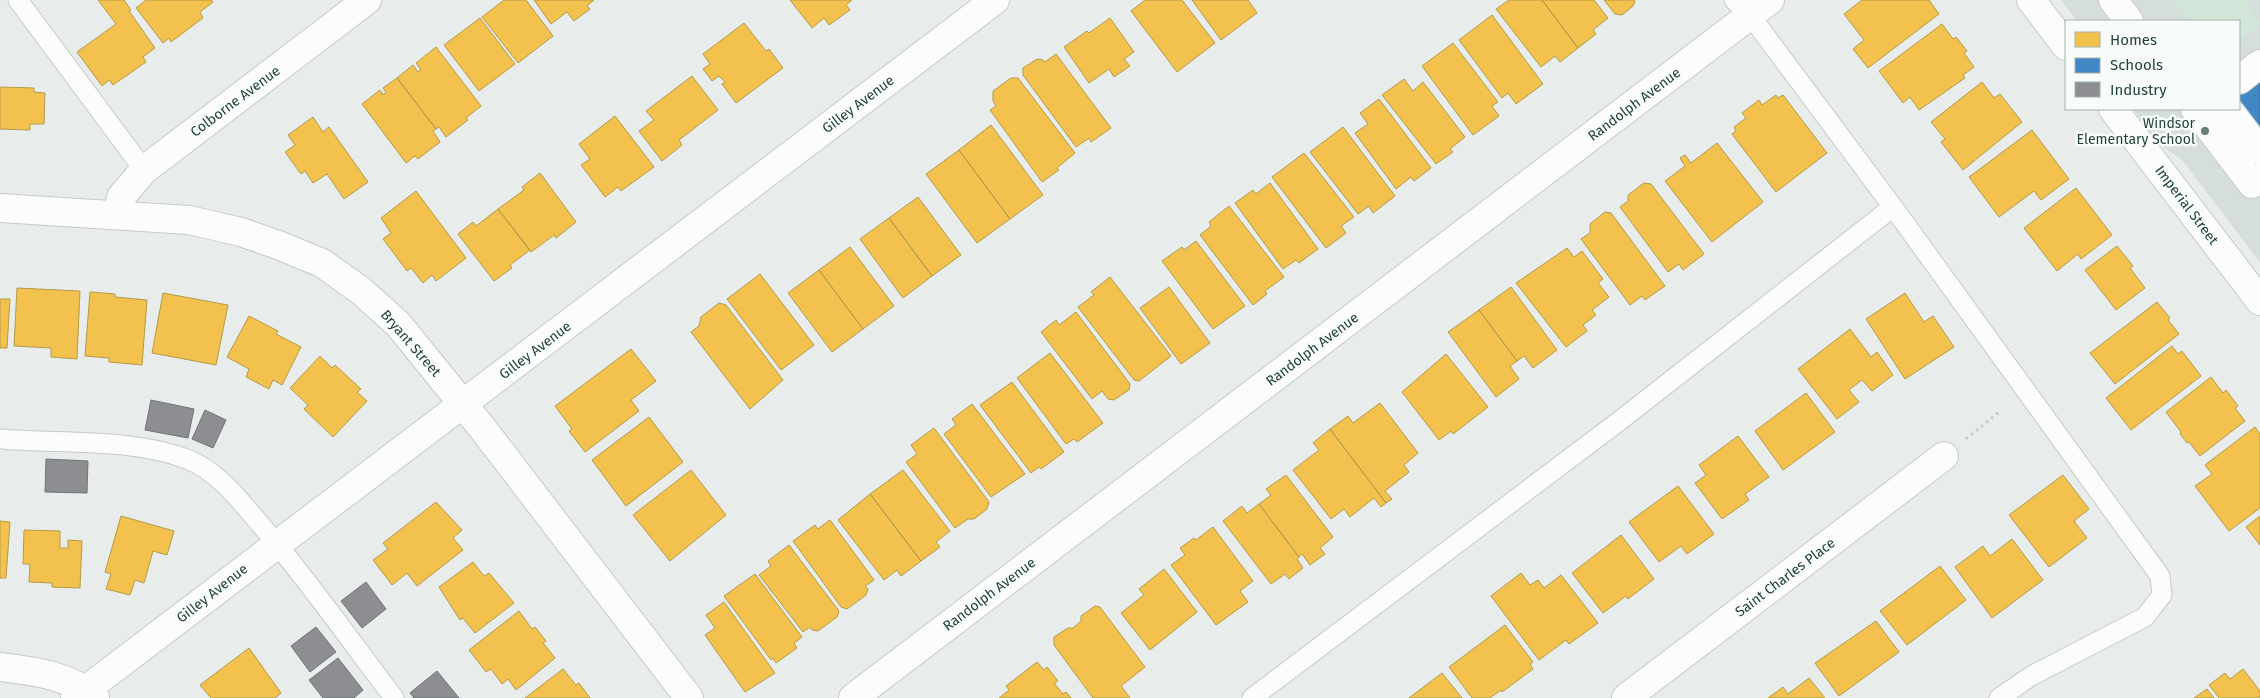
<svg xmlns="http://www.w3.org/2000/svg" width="2260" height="698" font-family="'Fira Sans',sans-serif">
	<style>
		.built { fill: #d6dedb }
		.green { fill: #d1e6d8 }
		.homes { fill: #f2c14e; stroke: #b49b48 }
		.schools { fill: #3f88c5; stroke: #37739b }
		.industry { fill: #8d8d92; stroke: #6e7678 }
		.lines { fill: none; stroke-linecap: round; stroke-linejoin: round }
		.lane-casing { stroke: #c5cac8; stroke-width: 21 }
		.street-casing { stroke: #c5cac8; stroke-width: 30 }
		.secondary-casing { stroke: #c3cbc8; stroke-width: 30 }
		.path { stroke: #c3ccca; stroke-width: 3; stroke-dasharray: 2.5 4; stroke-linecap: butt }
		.lane { stroke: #fcfcfc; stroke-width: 19 }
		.street { stroke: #fcfcfc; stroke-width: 28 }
		.secondary { stroke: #fcfcfc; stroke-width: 28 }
		.poi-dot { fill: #697e78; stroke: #f7fbf9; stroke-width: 2 }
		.labels { text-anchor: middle; stroke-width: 5; stroke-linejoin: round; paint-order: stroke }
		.street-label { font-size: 14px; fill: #24423a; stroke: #f7fbf9 }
		.poi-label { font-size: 14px; fill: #24423a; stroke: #f7fbf9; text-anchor: end }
	</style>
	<rect width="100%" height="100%" fill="#e8edeb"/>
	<!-- built -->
	<path class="built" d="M2061 0H2260V262L2182 160 2159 144 2133 109H2239V21H2077Z"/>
	<!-- green -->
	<path class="green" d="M2173 0H2244L2260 21V25L2239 41V21H2190Z"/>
	<!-- homes -->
	<path class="homes" d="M98 0H124L131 10 129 11 155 48 143 57 146 62 113 85 109 80 102 86 77 52 116 24Z
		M146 0H211L213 2 200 12 203 18 171 42 169 38 163 43 136 8Z
		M504 0H526L553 36 518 63 482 17Z
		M534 0H594L587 6 590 9 574 21 567 12 551 24Z
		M790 0H852L846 5 850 10 829 25 824 18 812 28Z
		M1145 0H1182L1215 43 1177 72 1131 11Z
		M1192 0H1248L1257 13 1221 40Z
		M1509 0H1542L1578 48 1560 62 1555 56 1541 67 1496 9Z
		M1542 0H1594L1608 18 1593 30 1596 34 1578 48Z
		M1604 0H1634L1635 1 1633 6 1622 15 1615 14Z
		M1862 0H1929L1939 14 1868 68 1853 49 1864 40 1844 14Z
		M1492 15 1543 84 1516 104 1508 93 1502 98 1459 40Z
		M480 18 515 64 479 91 444 45Z
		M1110 18 1134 52 1124 59 1130 66 1114 77 1109 69 1089 83 1064 47 1087 31 1089 33Z
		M744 23 766 51 769 49 783 68 736 103 722 84 725 82 719 76 712 81 703 69 710 64 703 54Z
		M1942 24 1953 39 1956 37 1967 51 1964 53 1974 67 1963 75 1965 78 1919 110 1910 97 1903 103 1879 71Z
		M1453 43 1498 102 1492 106 1499 116 1473 135 1422 66Z
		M436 47 481 106 466 118 468 120 446 137 439 127 436 129 397 78 413 65 418 72 421 70 416 63Z
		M1056 54 1111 128 1091 142 1089 138 1076 147 1023 75V68L1037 59 1043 60 1045 62Z
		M692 76 718 110 679 140 682 145 662 161 639 131 654 120 646 111Z
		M397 78 436 129 433 131 440 142 418 159 415 156 406 163 362 104 380 90 383 95 386 92 383 88Z
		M1011 78H1018L1075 153 1057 168 1059 170 1042 182 990 110 996 106 993 101V91Z
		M1404 79 1413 91 1423 82 1465 137 1450 149 1453 152 1436 164 1382 95Z
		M1982 82 1994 98 2000 94 2022 122 1963 170 1941 142 1945 139 1931 122Z
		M0 87 34 88V92L45 93 44 124H30V130L0 129Z
		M1776 95 1778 98 1783 95 1827 153 1776 192 1732 134 1736 131 1734 127 1746 118 1742 113 1759 100 1762 105Z
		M1379 99 1431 168 1414 181 1411 177 1396 189 1355 133 1368 124 1360 113Z
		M615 116 654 167 621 191 618 187 605 197 581 165 590 159 579 144Z
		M313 117 323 132 329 127 368 182 344 199 327 174 313 183 305 171 301 174 285 152 295 145 288 135Z
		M991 125 1043 195 1010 219 959 150Z
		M1343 127 1395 196 1373 213 1369 206 1358 214 1310 152Z
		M2032 130 2069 179 2041 200 2034 191 1999 217 1969 177Z
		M1717 143 1763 202 1712 242 1665 181 1685 166 1680 158 1685 155 1691 163Z
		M959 150 1010 219 977 243 926 174Z
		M1304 153 1354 217 1341 226 1346 233 1326 248 1272 177Z
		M540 173 576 222 556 238 554 235 531 252 498 209 524 190 522 187Z
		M1270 183 1318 249 1299 263 1296 260 1283 269 1235 203 1253 190 1256 194Z
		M1644 183 1651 184 1704 254 1683 270 1679 264 1668 272 1620 207 1628 201V195Z
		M2076 188 2112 235 2081 259 2078 254 2057 271 2024 228Z
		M416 191 466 258 436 281 432 275 423 283 411 268 407 271 383 239 391 233 381 218Z
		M918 197 961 255 932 276 889 218Z
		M1229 206 1284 277 1265 291 1267 294 1253 305 1200 235 1211 226 1209 222Z
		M498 209 530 250 510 265 512 268 494 281 458 234 473 222 476 226Z
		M1605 212 1611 213 1665 286 1645 300 1642 296 1630 305 1581 239 1590 233V224Z
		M889 218 932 276 903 298 860 239Z
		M1196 241 1245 306 1213 329 1162 261 1182 247 1184 250Z
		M2117 246 2133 266 2130 268 2145 288 2116 310 2085 270Z
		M850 247 894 306 863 329 819 270Z
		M1567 248 1574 257 1582 251 1603 279 1598 283 1609 297 1592 310 1596 315 1583 325 1587 331 1566 347 1516 283Z
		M819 270 863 329 832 352 788 293Z
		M760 274 814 345 781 370 727 299Z
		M1110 277 1171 356 1139 381 1134 380 1078 307 1094 295 1091 292Z
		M1169 287 1210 343 1181 364 1140 308Z
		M1511 287 1557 350 1533 368 1524 356 1517 361 1479 310Z
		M17 288 80 291 77 359 51 357V348L14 346Z
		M90 292 115 294V297L147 300 142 365 109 362V358L85 356Z
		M163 293 228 305 216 365 152 353Z
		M1905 293 1924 322 1933 316 1954 347 1905 379 1866 319Z
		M0 299H10L7 348H0Z
		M2157 302 2170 318 2168 320 2179 334 2115 384 2090 353Z
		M719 303 726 305 783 380 750 409 691 332 699 326 701 317Z
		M1479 310 1517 361 1510 366 1519 379 1496 397 1448 332Z
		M1076 312 1130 384 1129 390 1114 400 1108 399 1102 391 1092 399 1041 332 1056 320 1059 325Z
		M249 316 278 331 276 334 301 347 282 385 273 380 269 389 246 377 249 369 227 357Z
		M1850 329 1871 357 1877 352 1893 375 1872 391 1862 380 1849 390 1859 402 1837 419 1798 369Z
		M2172 346 2178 354 2182 351 2201 376 2131 430 2106 398Z
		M631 349 656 381 631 400 639 411 585 452 569 431 572 429 555 406Z
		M1050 353 1103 423 1077 442 1074 439 1066 444 1017 378Z
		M1446 354 1488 407 1453 434 1451 431 1439 440 1402 392Z
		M320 356 332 368 335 365 361 389 357 392 367 401 333 437 304 409 308 405 290 388Z
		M2211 377 2223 393 2226 390 2238 406 2235 408 2245 421 2200 456 2189 442 2187 443 2180 434 2181 432 2166 412Z
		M1012 382 1064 452 1041 469 1039 467 1031 473 980 405Z
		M1806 393 1835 432 1783 470 1755 431Z
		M1380 403 1418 453 1404 465 1409 472 1385 491 1392 499 1386 503 1330 429 1348 416 1353 423Z
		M972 404 1025 474 991 497 944 434 956 425 952 419Z
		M649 417 683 462 626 506 592 460Z
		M2255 427 2260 434V508L2229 531 2195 486 2212 474 2205 465Z
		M934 428 989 502 987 509 974 519H968L955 528 906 462 917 454 911 445Z
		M1330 429 1386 503 1381 507 1374 498 1350 517 1344 509 1331 519 1293 470 1319 450 1313 443Z
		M1738 436 1769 477 1745 494 1749 500 1722 519 1695 483 1706 475 1699 465Z
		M691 470 726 515 670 561 633 515Z
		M903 470 950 531 936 542 940 547 921 561 870 494Z
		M1286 475 1333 537 1320 548 1325 554 1310 565 1302 554 1299 557 1259 504 1271 495 1266 489Z
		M2063 475 2089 509 2074 521 2087 538 2049 567 2009 515Z
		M1678 486 1714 534 1687 554 1681 546 1659 562 1629 522Z
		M870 494 921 561 901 576 897 570 884 580 838 520Z
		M436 502 462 530 453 538 463 550 417 586 407 573 392 585 373 560 388 549 383 543Z
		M1259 504 1299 557 1297 559 1303 568 1289 579 1285 574 1271 584 1223 521 1242 506 1247 513Z
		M121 516 174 531 167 555 153 551 144 583 135 580 130 595 106 589 111 574 105 572Z
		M2260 516V545L2246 527Z
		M830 520 874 580 865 586 868 589 866 595 847 609 841 607 793 541 815 525 818 529Z
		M0 521 10 522 6 578H0Z
		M1213 527 1253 581 1240 591 1248 602 1216 625 1171 565 1185 555 1180 548 1194 538 1196 540Z
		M24 530 60 531V548H68V540L82 541 80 588 52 587V583L29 582 30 564H23Z
		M1621 535 1654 579 1628 599 1626 596 1603 613 1572 573Z
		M2012 539 2043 580 1992 618 1955 567 1983 546 1990 556Z
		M789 545 839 611 837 617 818 631 812 630 810 627 803 632 759 575 771 566 768 561Z
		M473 562 484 576 489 573 514 603 475 633 463 618 460 620 439 587Z
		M1940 566 1966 600 1907 645 1880 611Z
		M1164 569 1197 612 1150 650 1121 613 1144 595 1139 589Z
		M1521 573 1530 585 1538 580 1544 588 1561 575 1598 623 1569 644 1566 640 1539 660 1491 596Z
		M755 574 802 637 794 643 797 648 776 663 773 658 771 660 724 596Z
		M724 602 775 673 745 692 705 635 715 628 706 615Z
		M1095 606 1100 607 1145 667 1121 686 1130 698H1093L1054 645V637L1068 628H1073L1081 621V616Z
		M519 611 532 629 535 627 546 641 543 643 555 658 516 690 508 679 502 684 491 669 486 672 469 650Z
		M1876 621 1899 652 1839 696 1815 663Z
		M1505 625 1533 662 1530 664 1533 669 1502 692 1501 690 1490 698H1472L1449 667Z
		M249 648 281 693 275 698H211L200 685Z
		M1037 662 1044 670 1047 667 1058 681 1054 683 1063 694 1066 692 1071 698H999L1009 690 1006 686Z
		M563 669 576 685 579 683 590 698H525Z
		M2243 669 2260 691V698H2219L2209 685 2225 673 2230 679Z
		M1442 673 1462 698H1409Z
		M1809 678 1825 698H1768L1783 687 1788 694Z
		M2207 689 2214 698H2194Z"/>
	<!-- schools -->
	<path class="schools" d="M2260 64V151L2239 109V80Z"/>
	<!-- industry -->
	<path class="industry" d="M151 400 194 409 188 438 145 430Z
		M205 410 226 420 213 448 192 439Z
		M46 459 88 461 87 493 45 492Z
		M366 582 386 609 362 628 341 601Z
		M316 627 336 652 310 672 291 646Z
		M338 658 363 690 354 698H323L309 680Z
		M437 671 459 698H414L410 693Z"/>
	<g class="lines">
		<!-- lane casing -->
		<g class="lane-casing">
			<path id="lane" d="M18 0 144 170
				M1734 0 1750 15 1893 207 2160 576 2162 595 2145 617 2031 676 1999 698
				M0 439C60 444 131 438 187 459 218 471 240 501 260 524 308 580 350 640 394 698
				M1252 698 1618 422 1893 207"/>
		</g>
		<!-- street casing -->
		<g class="street-casing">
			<path id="street" d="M2113 0 2129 21
				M2239 80 2260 64
				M2195 109 2252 184 2260 178
				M2228 109 2260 151
				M0 208 189 220 241 232 278 245 322 263 360 290 398 324 483 429 689 698
				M118 214 121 197 144 170 367 0
				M0 667C33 671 69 675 95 698
				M853 698 1770 0
				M1626 698 1944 456"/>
		</g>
		<!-- secondary casing -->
		<g class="secondary-casing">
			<path id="secondary" d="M2031 0 2066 46
				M2113 109 2260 301
				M75 698 995 0"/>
		</g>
		<!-- path -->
		<path class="path" d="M1966 439 1999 412"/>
		<!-- lane -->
		<use href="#lane" class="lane"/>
		<!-- street -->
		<use href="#street" class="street"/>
		<!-- secondary -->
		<use href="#secondary" class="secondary"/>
	</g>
	<!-- markers -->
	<circle class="poi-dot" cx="2205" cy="131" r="5"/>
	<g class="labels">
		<!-- street labels -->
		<g class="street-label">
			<text transform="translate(235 101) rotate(-37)" y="5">Colborne Avenue</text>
			<text transform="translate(858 104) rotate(-37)" y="5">Gilley Avenue</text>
			<text transform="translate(1634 104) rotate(-37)" y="5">Randolph Avenue</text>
			<text transform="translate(2187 205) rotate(53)" y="5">Imperial Street</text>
			<text transform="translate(411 343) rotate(49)" y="5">Bryant Street</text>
			<text transform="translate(1312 349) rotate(-37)" y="5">Randolph Avenue</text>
			<text transform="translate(535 350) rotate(-37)" y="5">Gilley Avenue</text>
			<text transform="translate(1785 577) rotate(-37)" y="5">Saint Charles Place</text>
			<text transform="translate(212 593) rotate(-38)" y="5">Gilley Avenue</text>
			<text transform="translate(989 594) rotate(-37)" y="5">Randolph Avenue</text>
		</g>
		<!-- poi labels -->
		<g class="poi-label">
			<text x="2195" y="128">Windsor<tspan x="2195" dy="16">Elementary School</tspan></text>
		</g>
	</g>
	<!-- legend -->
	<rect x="2065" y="20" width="175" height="90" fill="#f7fbf9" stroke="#a3b1ad"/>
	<rect x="2075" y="32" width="25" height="15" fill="#f2c14e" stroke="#a3b1ad"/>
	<text x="2110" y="45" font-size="15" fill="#24423a">Homes</text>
	<rect x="2075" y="58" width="25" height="15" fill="#3f88c5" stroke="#a3b1ad"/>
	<text x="2110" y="70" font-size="15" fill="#24423a">Schools</text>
	<rect x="2075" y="82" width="25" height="15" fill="#8d8d92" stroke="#a3b1ad"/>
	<text x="2110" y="95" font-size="15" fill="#24423a">Industry</text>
</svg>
